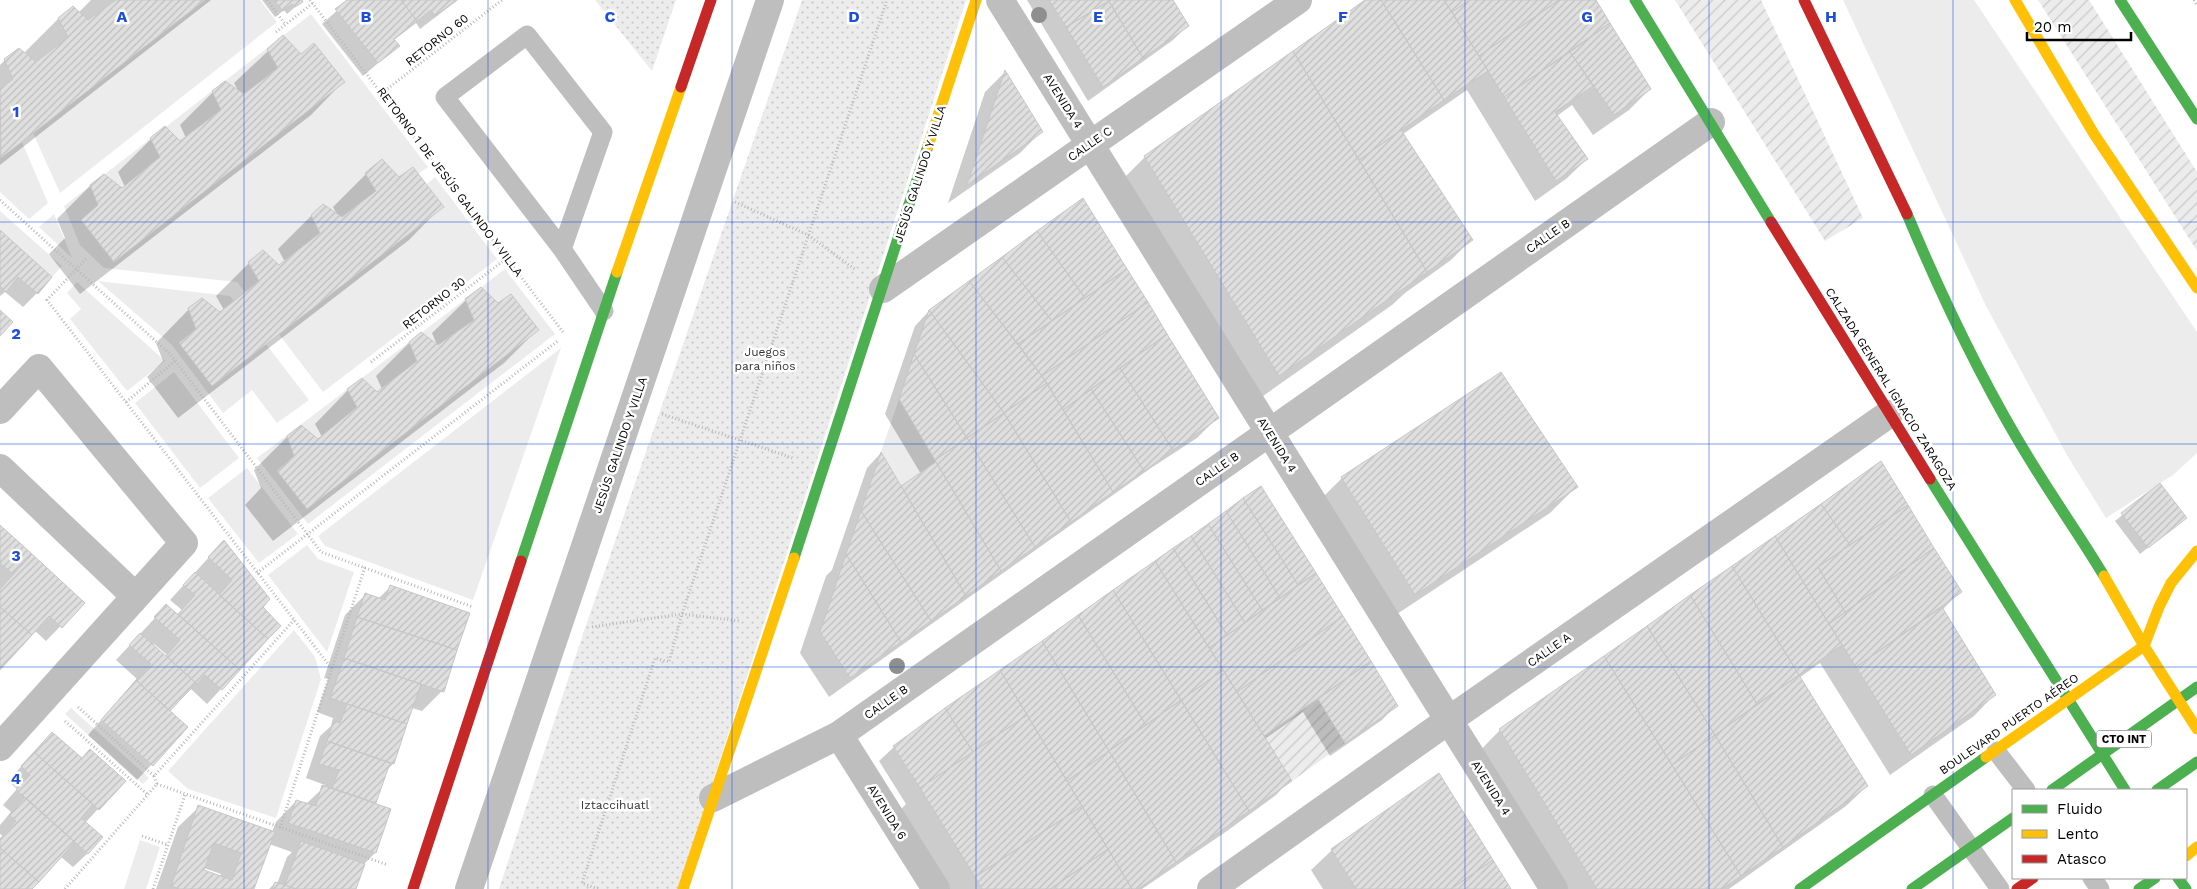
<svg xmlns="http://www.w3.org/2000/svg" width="2197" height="889" font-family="'Work Sans',sans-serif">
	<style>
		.grass { fill: #ececec }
		.park { fill: url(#park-dots) }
		.garden { fill: url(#garden-furrows) }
		.shadow { fill: #0003; fill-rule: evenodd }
		.building { fill: url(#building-hatch); stroke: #c7c7c7; fill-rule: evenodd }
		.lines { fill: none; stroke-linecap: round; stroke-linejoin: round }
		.path { stroke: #b9b9b9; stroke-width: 3; stroke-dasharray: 1 2.5; stroke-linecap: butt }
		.lane { stroke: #bebebe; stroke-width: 19 }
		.street { stroke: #bebebe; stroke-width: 28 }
		.fast { stroke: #4caf50; stroke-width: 11 }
		.slow { stroke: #ffc107; stroke-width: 11 }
		.jam { stroke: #c62828; stroke-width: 11 }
		.tree { fill: #8f8f8f }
		.grid { fill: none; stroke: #1d4ed8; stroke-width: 1; stroke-opacity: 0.55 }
		.labels { text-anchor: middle; stroke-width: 5; stroke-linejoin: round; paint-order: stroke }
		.shield { fill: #fff; stroke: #4c4c4c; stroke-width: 1 }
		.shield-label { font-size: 11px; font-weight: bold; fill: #000 }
		.street-label { font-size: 12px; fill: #000; stroke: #fff }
		.park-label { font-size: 12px; fill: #333; stroke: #fff }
		.grid-label { font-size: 16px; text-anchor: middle; font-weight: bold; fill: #1d4ed8; stroke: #fff; stroke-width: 5; stroke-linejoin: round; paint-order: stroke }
	</style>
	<defs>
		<pattern id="park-dots" width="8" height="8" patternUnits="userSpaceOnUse" patternTransform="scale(1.25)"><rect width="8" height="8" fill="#ececec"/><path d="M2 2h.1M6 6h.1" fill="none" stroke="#c9c9c9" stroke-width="1.8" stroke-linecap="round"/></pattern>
		<pattern id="garden-furrows" width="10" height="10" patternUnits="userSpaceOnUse" patternTransform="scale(1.25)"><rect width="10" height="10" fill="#ececec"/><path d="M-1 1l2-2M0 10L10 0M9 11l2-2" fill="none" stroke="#c9c9c9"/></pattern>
		<pattern id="building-hatch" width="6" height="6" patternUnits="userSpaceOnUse" patternTransform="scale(1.25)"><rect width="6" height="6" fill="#dfdfdf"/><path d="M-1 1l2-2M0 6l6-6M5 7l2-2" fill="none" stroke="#bebebe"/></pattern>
	</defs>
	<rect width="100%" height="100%" fill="#fff"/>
	<!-- grass -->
	<path class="grass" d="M205 0H260L277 22 60 193 33 133Z
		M1843 0H1974L2197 332V453L2173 475 2106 518 2068 457 1986 306Z
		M311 14 428 167 418 174 413 167 399 177 382 159 365 173 376 191 342 217 323 205 311 215 320 233 279 265 263 250 248 262 259 281 245 292 237 282 104 268 80 245 64 206Z
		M22 142 48 203 29 219 0 192V157Z
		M435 177 497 259 323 392 278 333 444 207 427 184Z
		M0 211 62 266 52 277 0 230Z
		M54 214 72 258 39 227Z
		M505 269 555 334 308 524 257 458Z
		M98 281 230 296 234 301 220 312 202 298 188 308 196 329 179 343 212 386 266 344 309 400 277 423 252 390 223 413 172 345Z
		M77 282 165 361 127 391 70 319 81 309 67 293Z
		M561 348 473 600 325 546 318 536Z
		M174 372 239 458 200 488 135 403Z
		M899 399 936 462 901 486 881 452Z
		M247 468 298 534 259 563 208 498Z
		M307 545 318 559 354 572 327 652 268 575Z
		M294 630 315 657 321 679 276 818 188 789 168 771Z
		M71 708 149 778 143 784 65 714Z
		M140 840 160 847 146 889H124Z"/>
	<!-- park -->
	<path class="park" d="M595 0H676L652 71Z
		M802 0H966L678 889H499L583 634Z"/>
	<!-- garden -->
	<path class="garden" d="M1675 0H1761L1863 218 1825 241Z
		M2038 0H2089L2197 172V251Z
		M1318 699 1345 743 1292 781 1264 736Z"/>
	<!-- shadow -->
	<path class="shadow" d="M91 0H211L0 165V65L5 60 29 57 25 52 59 18 78 13Z
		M262 0H300L301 2 287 14 284 10 275 17Z
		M349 0H458L420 29 416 23 394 40 398 46 363 76 322 24Z
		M1027 0H1172L1188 25 1173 40 1088 101Z
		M1367 0H1594L1650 89 1629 110 1593 135 1572 105 1557 116 1587 159 1566 179 1535 201 1467 90 1403 134 1471 240 1451 260 1405 293 1392 305 1246 408 1112 190 1145 157Z
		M283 37 301 55 344 81 311 115 80 294 49 254 65 238 57 219 90 186 122 190 125 187 118 172 151 139 180 143 186 138 180 125 213 92H239L234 83Z
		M1005 72 1041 132 1020 153 948 203 985 92Z
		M366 174 399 179 442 206 409 240 178 418 147 377 163 361 156 343 189 309 220 313 224 310 216 296 249 263 279 267 285 262 278 249 311 216H338L333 207Z
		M1083 200 1218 417 1197 438 1151 468 829 697 800 653 826 576 832 570 867 468 880 454 900 488 921 474 885 414 915 326 929 311Z
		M0 232 37 293 23 307 5 292 0 296Z
		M466 300 498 305 537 330 504 363 273 541 245 505 261 488 254 470 287 437 318 441 322 437 315 424 348 390 377 393 382 389 376 376 409 343 421 334 438 347 432 333Z
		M1881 463 1960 592 1942 610 1994 695 1974 716 1890 775 1820 663 1799 678 1867 786 1846 806 1729 889H1544L1467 764 1500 730Z
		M1342 478 1576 487 1550 513 1388 620 1316 504Z
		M2159 485 2185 518 2140 554 2115 521Z
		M1261 488 1396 705 1382 720 1330 756 1303 712 1265 739 1290 780 1276 795 1227 831 1142 889H949L900 810 906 804 879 761 894 747Z
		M0 527 83 603 46 641 34 630 0 668Z
		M210 556 279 626 207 704 191 689 169 711 187 727 137 780 88 735 137 679 116 660 166 606 177 615 182 610 170 600ZM154 644 167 655 165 657 153 646Z
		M390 587 442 691 422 711 412 708 393 764 385 772 373 804 375 853 363 865 355 889H269L275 883 277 884 287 857 292 852 269 844 253 889H156L178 827 199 807 272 832 276 822 296 801 306 804 324 787 325 785 306 778 320 736 331 726 333 718 317 712 328 679 324 678 345 615 366 594 378 599ZM204 868 221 874 220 877 203 871Z
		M38 748 81 759 124 781 85 823 88 853 73 867 60 856 31 889H0V839L3 836 0 834V825L11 812 3 805 17 789 8 781Z
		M1332 850 1510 889H1323L1311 870Z"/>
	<!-- building -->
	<path class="building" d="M116 0H205L1 158 0 89 13 79 4 59 19 48 36 62 68 37 58 18 73 6 88 20Z
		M274 0H302L303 2 295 7 292 4 283 11Z
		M347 0H401L417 21 394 39 400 46 378 63 335 9Z
		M401 0H456L435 16 431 10 417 21Z
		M1049 0H1108L1109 1 1066 27Z
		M1108 0H1173L1189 26 1143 58Z
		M1365 0H1381L1444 100 1359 160 1293 51Z
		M1381 0H1444L1488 71 1444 100Z
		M1444 0H1470L1452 12Z
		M1470 0H1559L1479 56 1452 12Z
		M1559 0H1596L1610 23 1504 97 1479 56Z
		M1109 1 1143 58 1103 87 1066 27Z
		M1610 23 1651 89 1614 115 1570 52Z
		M283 35 301 54 314 43 345 82 114 262 81 220 98 205 90 185 104 174 122 188 160 157 150 138 165 126 180 141 221 110 212 91 225 81 244 94 278 68 267 49Z
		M1293 51 1427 272 1279 376 1144 156Z
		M1570 52 1593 86 1555 112 1588 159 1556 181 1504 97Z
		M1005 70 1043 132 967 185Z
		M1401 130 1473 240 1427 272 1359 160Z
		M382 159 399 177 413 167 444 207 212 386 179 343 196 329 188 308 202 298 220 312 259 281 248 262 263 250 279 265 320 233 311 215 323 204 342 217 376 191 365 173Z
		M1083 198 1127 269 1085 298 1037 231Z
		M0 230 52 277 38 294 18 277 6 292 0 286Z
		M1037 231 1085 298 1052 321 1002 257Z
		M1002 257 1052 321 1018 344 969 281Z
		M1127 269 1148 302 1042 376 1018 344Z
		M969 281 1047 383 1004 413 929 310Z
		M481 287 498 303 511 294 539 330 307 509 277 471 294 456 287 436 301 425 318 439 357 407 347 389 362 378 377 392 417 361 409 342 421 332 438 345 474 320 465 299Z
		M1148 302 1167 334 1063 410 1042 376Z
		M0 310 13 322 0 336Z
		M929 310 1004 413 967 438 914 354Z
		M1167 334 1219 418 1173 450 1120 368Z
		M914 354 967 438 935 460 899 399Z
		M1120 368 1173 450 1144 471 1091 389Z
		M1501 372 1578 487 1415 595 1341 477Z
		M1047 383 1113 492 1071 522 1004 413Z
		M1091 389 1144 471 1113 492 1063 410Z
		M1004 413 1071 522 1035 547 967 438Z
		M967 438 1035 547 1001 571 935 460Z
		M881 452 966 596 931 621 861 511Z
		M1881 461 1908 505 1850 545 1821 504Z
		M936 462 1001 571 966 596 901 486Z
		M2160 483 2187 518 2148 548 2121 513Z
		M1261 486 1316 573 1298 585 1243 498Z
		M1243 498 1298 585 1280 598 1226 511Z
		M1821 504 1850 545 1818 567 1845 612 1829 624 1775 536Z
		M1908 505 1934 548 1845 612 1818 567Z
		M861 511 931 621 901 642 846 554Z
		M1226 511 1280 598 1262 610 1208 524Z
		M1208 524 1262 610 1245 623 1191 536Z
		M0 525 32 554 13 574 0 563Z
		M1191 536 1245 623 1227 635 1173 548Z
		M1775 536 1842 645 1799 675 1732 566Z
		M224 540 270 599 263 607 281 626 268 639 219 595 232 580 208 557Z
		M1173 548 1227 635 1209 648 1155 561Z
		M1934 548 1962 592 1856 667 1829 624Z
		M32 554 85 603 62 628 49 616 32 635 0 607V589Z
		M846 554 901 642 850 678 820 632Z
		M1155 561 1223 670 1181 700 1113 590Z
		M1732 566 1799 675 1757 704 1690 595Z
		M195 572 268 639 240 670 178 614 195 595 183 585Z
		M1316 573 1343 616 1237 692 1209 648Z
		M390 585 470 613 457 650 357 617 365 593 385 600Z
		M1113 590 1181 700 1146 725 1078 615Z
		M1690 595 1757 704 1715 735 1647 626Z
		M166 604 240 670 222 690 205 675 197 684 166 656 180 640 154 617Z
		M0 607 32 635 0 670Z
		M1942 607 1996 695 1911 755 1856 667Z
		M1078 615 1146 725 1109 751 1042 641Z
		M1343 616 1371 661 1264 736 1237 692Z
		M357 617 457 650 444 692 344 658Z
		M1647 626 1715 735 1672 765 1604 656Z
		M140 633 196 683 170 711 136 680 151 664 129 645Z
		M1042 641 1109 751 1067 781 1000 670Z
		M1604 656 1741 876 1722 889H1597L1499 729Z
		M344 658 421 684 407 724 330 698Z
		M1371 661 1398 706 1345 743 1318 699Z
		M1000 670 1027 715 973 752 945 708Z
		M1223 670 1292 781 1249 811 1181 700Z
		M1799 675 1868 786 1783 847 1715 735Z
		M136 680 188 727 153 766 101 720Z
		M1181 700 1249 811 1176 862 1109 751Z
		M347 704 407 724 394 764 327 741 334 721 340 723Z
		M945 708 973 752 920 788 893 746Z
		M1027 715 1082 806 975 877 920 788Z
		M52 732 82 758 90 749 126 781 99 810 34 752Z
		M1715 735 1783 847 1741 876 1672 765Z
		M327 741 390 763 376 803 332 788 339 770 319 764Z
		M1109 751 1176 862 1138 889H1132L1067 781Z
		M34 752 93 804 81 818 103 837 88 854 16 790 30 775 21 766Z
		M1439 773 1493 860 1451 889H1356L1331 849Z
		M322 785 391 809 376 853 288 823 296 800 316 806Z
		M25 797 75 842 39 882 0 848V839L16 821 9 815Z
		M198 805 275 832 254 889H179L171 886ZM214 843 241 853 232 880 204 870Z
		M1082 806 1108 849 1050 889H982L975 877Z
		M301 841 365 864 356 889H296L285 885Z
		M0 848 39 882 32 889H0Z
		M1108 849 1132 889H1057L1055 886Z
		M1493 860 1511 889H1451Z
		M275 882 285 885 296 889H272Z"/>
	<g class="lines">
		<!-- path -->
		<path class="path" d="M267 0 285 24
			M310 0 563 332
			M2194 0 2197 5
			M276 32 313 3
			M382 93 502 0
			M0 200 170 354 321 552 473 607
			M735 202 808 235 856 270
			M86 259 47 300 332 669
			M371 362 507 258
			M126 402 175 361
			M662 414 793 458
			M257 573 559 340
			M592 627 682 614 740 621
			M78 707 154 776
			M65 721 148 795
			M157 784 388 865
			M280 828 365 567
			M142 836 168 845
			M65 889 157 784 154 776 294 620
			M153 889 185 795
			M598 889 582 883 655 658 669 662 682 614 887 0"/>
		<!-- lane -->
		<path class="lane" d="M562 249 603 132 527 35 445 97 562 249 604 311
			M1996 751 2026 790
			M1933 795 2000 889
			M2092 878 2100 889"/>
		<!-- street -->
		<path class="street" d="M1000 0 1554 889
			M883 289 1298 0
			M0 410 39 368 184 543 0 747
			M0 468 135 596
			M839 735 936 889
			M713 798 839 735 1711 122
			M469 889 770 0
			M1211 889 1449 720 1889 414"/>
		<!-- fast -->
		<path class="fast" d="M1635 0 1771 222
			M2120 0 2197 119
			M1907 214C1944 302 1984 387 2035 468 2057 504 2082 539 2104 576
			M1930 479 2125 790
			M794 558 928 146
			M521 561 617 272
			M2052 790 2197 687
			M2157 790 2197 762
			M2178 878 2186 889
			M1800 889 1986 757
			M1912 889 2013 818
			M2139 889 2155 878"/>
		<!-- slow -->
		<path class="slow" d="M2015 0 2094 134 2197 288
			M928 146 976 0
			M617 272 681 87
			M2104 576 2144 646 2197 729
			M1986 757 2144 646 2159 607 2171 583 2197 551
			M2186 856 2197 847
			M683 889 794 558"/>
		<!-- jam -->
		<path class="jam" d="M1804 0 1907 214
			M681 87 711 0
			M1771 222 1930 479
			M413 889 521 561
			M2017 889 2033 878"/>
	</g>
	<!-- trees -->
	<g class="tree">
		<circle cx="1039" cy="15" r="8"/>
		<circle cx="897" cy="666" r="8"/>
	</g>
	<!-- grid -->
	<path class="grid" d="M244 0V889M488 0V889M732 0V889M976 0V889M1221 0V889M1465 0V889M1709 0V889M1953 0V889M0 222H2197M0 444H2197M0 667H2197"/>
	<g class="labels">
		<!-- shield labels -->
		<rect class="shield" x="2096.5" y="730.5" width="55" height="17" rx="4"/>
		<g class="shield-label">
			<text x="2124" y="743">CTO INT</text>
		</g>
		<!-- street labels -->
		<g class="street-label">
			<text transform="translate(437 40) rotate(-38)" y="4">RETORNO 60</text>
			<text transform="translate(1063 101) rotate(58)" y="4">AVENIDA 4</text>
			<text transform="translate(1090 144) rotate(-35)" y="4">CALLE C</text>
			<text transform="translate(920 174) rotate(-72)" y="4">JESÚS GALINDO Y VILLA</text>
			<text transform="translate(450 182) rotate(53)" y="4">RETORNO 1 DE JESÚS GALINDO Y VILLA</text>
			<text transform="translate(1548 236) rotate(-35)" y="4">CALLE B</text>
			<text transform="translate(434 303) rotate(-38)" y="4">RETORNO 30</text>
			<text transform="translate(1891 389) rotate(58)" y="4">CALZADA GENERAL IGNACIO ZARAGOZA</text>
			<text transform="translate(620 445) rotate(-71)" y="4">JESÚS GALINDO Y VILLA</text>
			<text transform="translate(1277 445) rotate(58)" y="4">AVENIDA 4</text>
			<text transform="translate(1217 469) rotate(-35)" y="4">CALLE B</text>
			<text transform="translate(1549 650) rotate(-35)" y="4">CALLE A</text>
			<text transform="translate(886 702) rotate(-35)" y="4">CALLE B</text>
			<text transform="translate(2009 724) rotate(-35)" y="4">BOULEVARD PUERTO AÉREO</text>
			<text transform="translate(1491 788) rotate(58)" y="4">AVENIDA 4</text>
			<text transform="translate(887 812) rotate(58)" y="4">AVENIDA 6</text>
		</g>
		<!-- park labels -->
		<g class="park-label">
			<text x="765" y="356">Juegos<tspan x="765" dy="14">para niños</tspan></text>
			<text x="615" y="809">Iztaccihuatl</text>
		</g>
	</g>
	<g class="grid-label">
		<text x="122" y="22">A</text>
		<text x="366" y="22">B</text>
		<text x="610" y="22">C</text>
		<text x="854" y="22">D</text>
		<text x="1098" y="22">E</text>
		<text x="1343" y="22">F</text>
		<text x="1587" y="22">G</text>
		<text x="1831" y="22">H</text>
		<text x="16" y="117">1</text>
		<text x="16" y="339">2</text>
		<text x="16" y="561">3</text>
		<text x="16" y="784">4</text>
	</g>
	<!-- legend -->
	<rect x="2012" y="789" width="175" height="90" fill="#ffffff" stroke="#999999"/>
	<rect x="2022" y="805" width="25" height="8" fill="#4caf50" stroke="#999999"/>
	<text x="2057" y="814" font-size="15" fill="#000000">Fluido</text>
	<rect x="2022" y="830" width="25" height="8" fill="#ffc107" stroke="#999999"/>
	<text x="2057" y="839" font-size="15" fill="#000000">Lento</text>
	<rect x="2022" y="855" width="25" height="8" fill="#c62828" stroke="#999999"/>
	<text x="2057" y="864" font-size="15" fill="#000000">Atasco</text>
	<!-- scale -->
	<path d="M2027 32v8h104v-8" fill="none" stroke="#000000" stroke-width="2.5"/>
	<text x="2034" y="32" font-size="15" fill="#000000" stroke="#ffffff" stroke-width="4" paint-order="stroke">20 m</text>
</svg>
